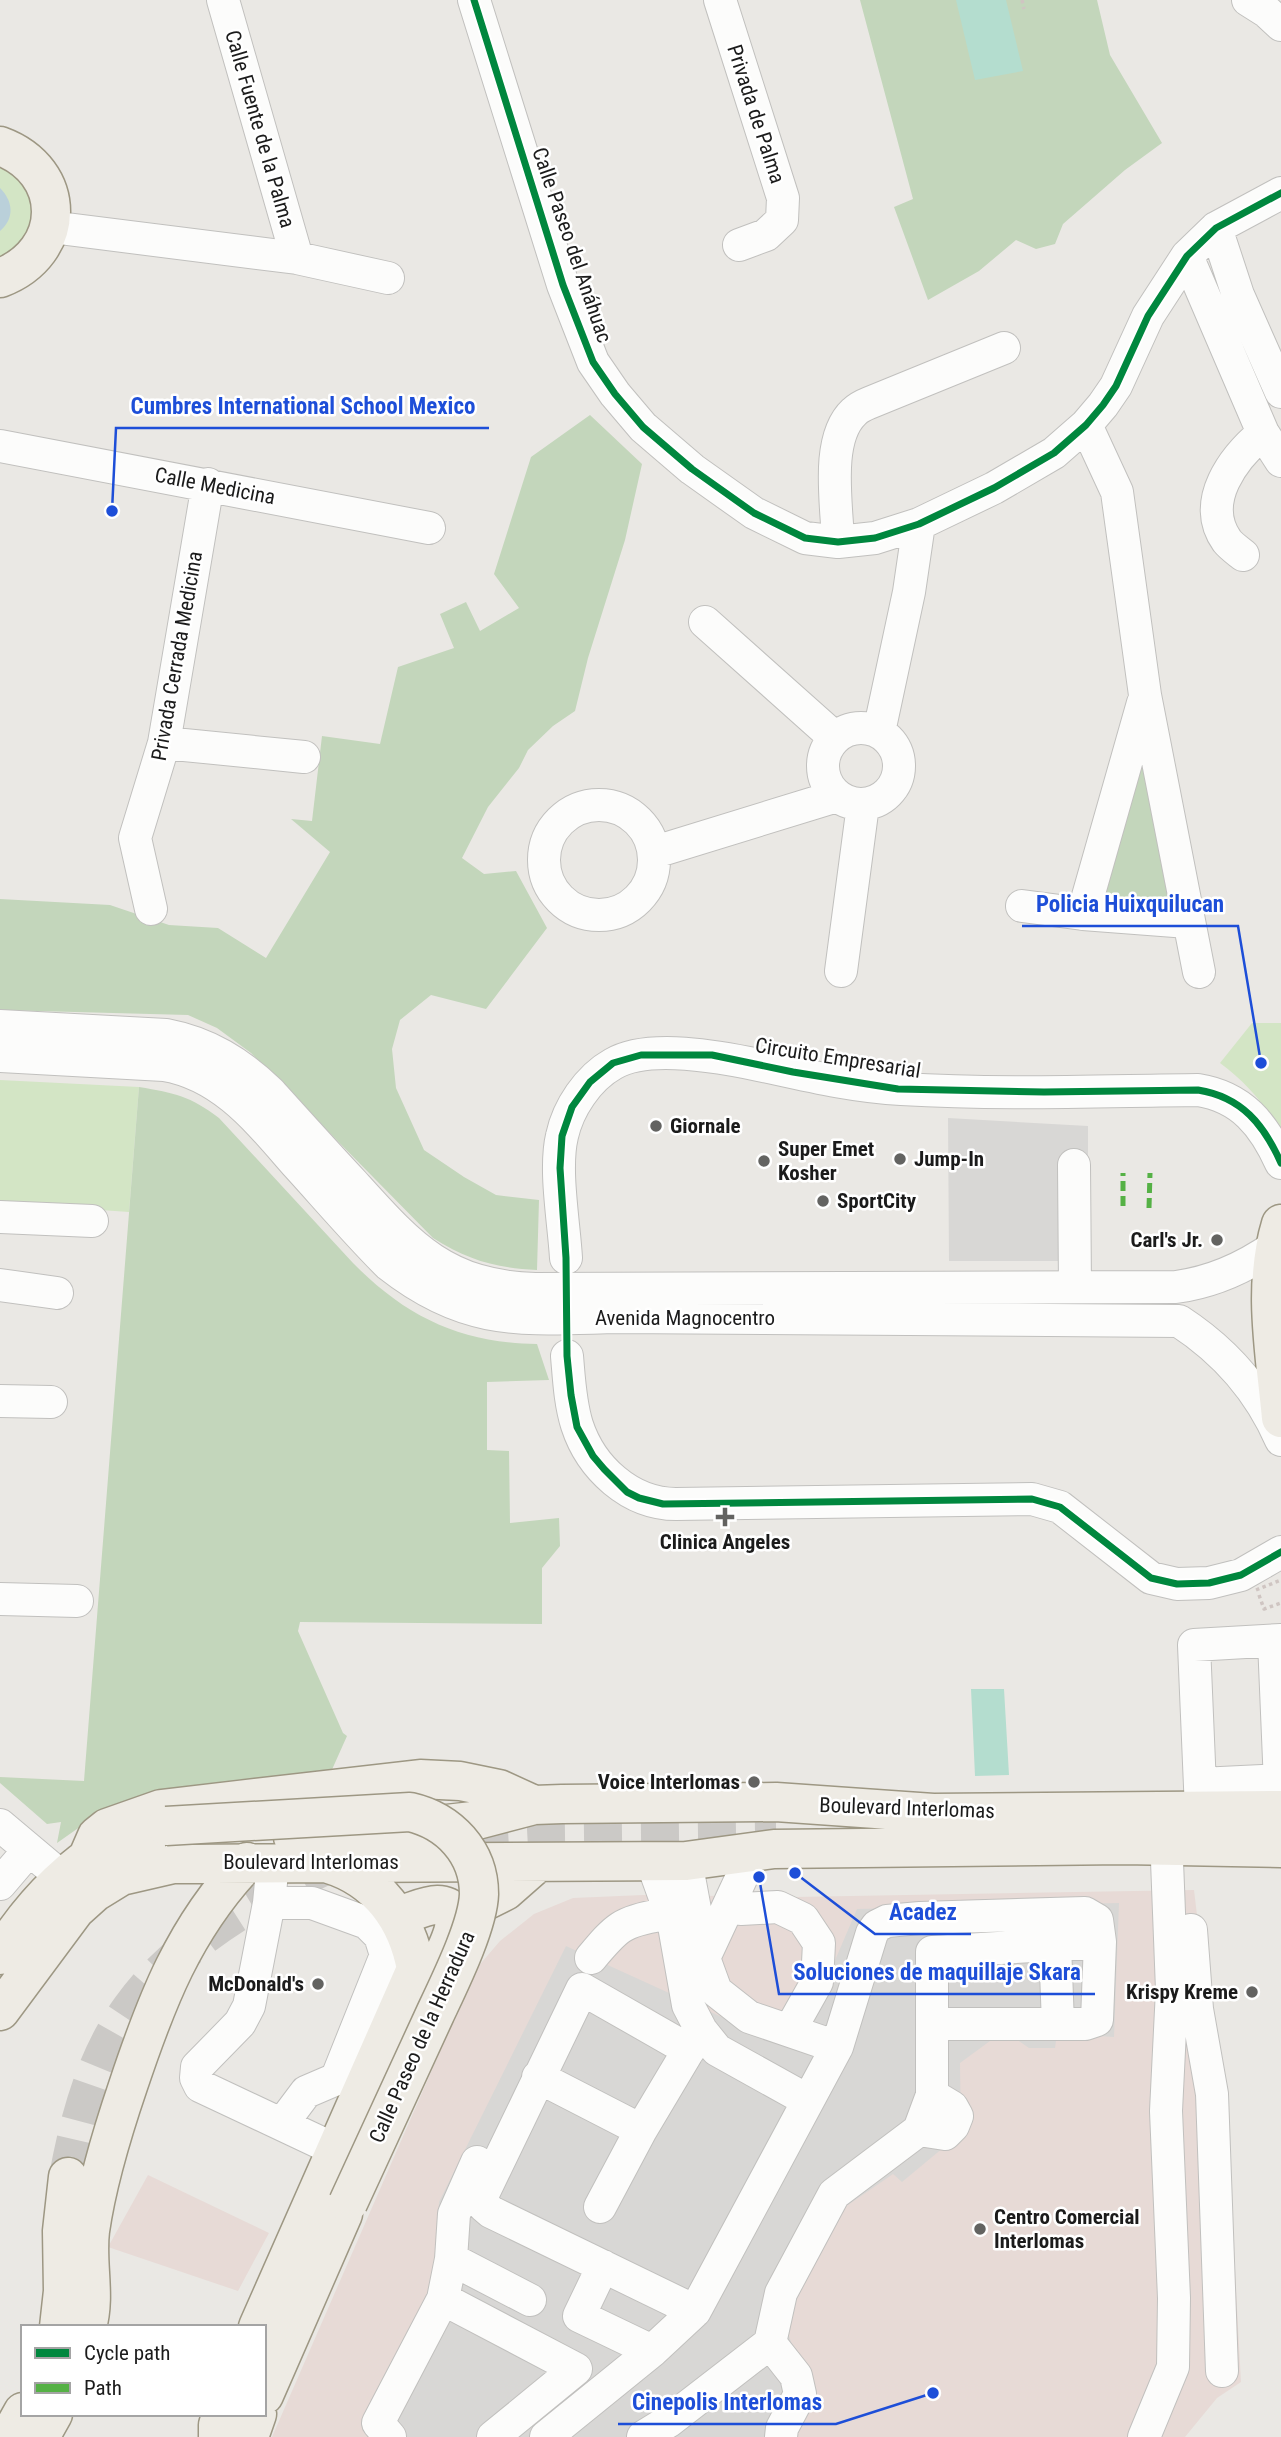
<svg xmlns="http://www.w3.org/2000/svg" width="1281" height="2437" font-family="'Roboto Condensed',sans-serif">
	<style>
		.commercial { fill: #e7dad6 }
		.religious { fill: #d8d7d5 }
		.grass { fill: #d3e5c5 }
		.forest { fill: #c3d6bb }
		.pitch { fill: #b4ddcf }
		.water { fill: #bad0da }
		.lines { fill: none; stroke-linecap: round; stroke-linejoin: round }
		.major-tunnel { stroke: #cbc9c6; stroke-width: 38; stroke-dasharray: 38 19; stroke-linecap: butt }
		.minor-casing { stroke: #c1c0be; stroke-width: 34 }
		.major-casing { stroke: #9d9783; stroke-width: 41 }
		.path { stroke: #cfc5c2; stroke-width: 3.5; stroke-dasharray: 3.5 3.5; stroke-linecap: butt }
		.minor { stroke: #fcfcfb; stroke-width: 32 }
		.major { stroke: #eeebe4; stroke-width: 38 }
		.major-bridge-casing { stroke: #9d9783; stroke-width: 41; stroke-linecap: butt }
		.path-bridge { stroke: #cfc5c2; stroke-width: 3.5; stroke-dasharray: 3.5 3.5; stroke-linecap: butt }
		.major-bridge { stroke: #eeebe4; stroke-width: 38 }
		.quiet { stroke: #55b145; stroke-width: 5; stroke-dasharray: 10 5; stroke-linecap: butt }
		.cycleway-casing { stroke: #fff; stroke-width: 11 }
		.cycleway { stroke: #00873e; stroke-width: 7 }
		.poi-dot { fill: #636361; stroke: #fff; stroke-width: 2.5 }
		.labels { text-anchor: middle; stroke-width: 5; stroke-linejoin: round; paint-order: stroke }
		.street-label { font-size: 21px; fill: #1b1b1b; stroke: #fff }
		.poi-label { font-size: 21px; font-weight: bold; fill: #1b1b1b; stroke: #fff; text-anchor: start }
		.leader { fill: none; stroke: #1d4ed8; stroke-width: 2.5 }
		.callout-dot { fill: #1d4ed8; stroke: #fff; stroke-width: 2.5 }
		.callout-label { font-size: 23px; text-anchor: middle; font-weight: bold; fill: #1d4ed8; stroke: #fff; stroke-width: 5; stroke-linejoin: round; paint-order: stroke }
	</style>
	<rect width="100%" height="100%" fill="#eae8e4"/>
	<!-- commercial -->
	<path class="commercial" d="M1194 1890 1209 2016 1228 2140 1241 2382 1217 2398 1185 2437H272L476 1969 500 1941 534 1914 573 1898 643 1895 795 1897Z
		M148 2175 269 2233 238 2291 108 2247Z"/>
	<!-- religious -->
	<path class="religious" d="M948 1118 1088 1126V1261H949Z
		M1119 1903 1114 2037 1057 2033 1055 2048H1029L1016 2039 990 2041 960 2063 961 2133 902 2182 893 2174 832 2216 782 2316 797 2359 783 2437H385L361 2426 435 2292 439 2202 566 1946 748 2029 800 2042 857 1909Z"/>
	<!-- grass -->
	<path class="grass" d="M0 160 28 181 35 215 20 246 0 258Z
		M1252 1023H1281V1131C1264 1104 1246 1082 1220 1063Z
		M0 1080 139 1087 129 1212 0 1203Z"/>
	<!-- forest -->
	<path class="forest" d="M860 0H1097L1110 55 1162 143 1125 170 1063 224 1055 244 1036 249 1016 240 979 271 928 300 894 207 913 199Z
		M590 415 642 464 625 540 588 658 575 711 553 726 528 750 519 768 488 807 462 858 484 874 516 871 547 928 486 1009 431 995 400 1020 392 1049 396 1088 424 1150 464 1177 496 1195 539 1200 537 1270C495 1268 468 1260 433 1238L251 1053 217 1028 188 1015 0 1010V899L110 905 169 925 218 928 266 958 330 852 291 819 312 821 322 736 380 744 398 667 454 648 440 614 466 602 480 631 519 608 494 574 531 457Z
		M1128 759 1159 770 1188 922 1083 914Z
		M139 1087C175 1093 190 1096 219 1118L353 1263C406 1317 461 1343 537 1344L549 1380 487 1382V1450L509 1451 510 1523 559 1518 560 1546 542 1568V1624L300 1622 298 1631 343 1733 347 1736 326 1783 94 1817 57 1843 61 1822 47 1824 0 1783V1777L84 1781Z"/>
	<!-- pitch -->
	<path class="pitch" d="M956 0H1006L1023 71 975 80Z
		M971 1689H1004L1009 1775 975 1776Z"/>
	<!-- water -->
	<path class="water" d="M0 188C13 201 15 218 0 231Z"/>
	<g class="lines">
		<!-- major-tunnel -->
		<path class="major-tunnel" d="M470 1831 543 1827 776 1824
			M68 2177C79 2118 95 2057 131 2008 180 1940 261 1894 337 1861"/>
		<!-- minor casing -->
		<g class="minor-casing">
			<path id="minor" d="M223 0 297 258
				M474 0 563 285 593 362 615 394 643 427 692 469 754 513 805 538 838 542 875 538 919 524 994 488 1054 453 1086 425 1103 405 1116 386 1148 316 1187 256 1216 228 1281 193
				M720 0 783 198 782 220 766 235 739 245
				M1248 0 1267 12 1281 25
				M51 227 297 258 388 278
				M1216 228 1238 295 1281 392
				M1187 256 1263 433 1281 461
				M1086 425 1117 492 1145 695 1199 972
				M0 446 429 528
				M838 542C837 505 825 439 854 412 858 408 864 405 869 403L1004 348
				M1243 555C1238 551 1231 546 1227 541 1199 502 1234 457 1263 433
				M705 622 835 738
				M823 766a38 38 0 1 1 76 0a38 38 0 1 1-76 0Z
				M879 732 909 592 919 524
				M164 743 304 757
				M544 860a55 55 0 1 1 110 0a55 55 0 1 1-110 0Z
				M655 852 837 796
				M1022 906 1083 914 1188 922
				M151 909 135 838 164 743 208 484
				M1083 914 1143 703
				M841 971 863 805
				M0 1026 166 1035C208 1043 240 1063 270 1092 298 1123 325 1153 353 1183 410 1246 444 1286 535 1289L1176 1287C1213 1282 1244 1268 1274 1247
				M0 1056 164 1065C224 1075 260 1123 298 1166 328 1199 357 1233 389 1265 468 1327 523 1319 617 1317L1179 1321C1225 1351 1259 1389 1281 1440
				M1074 1165 1075 1287
				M0 1217 92 1221
				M566 1258C564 1223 554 1169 562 1136 568 1108 588 1078 613 1064 648 1043 721 1057 759 1065 805 1075 854 1087 901 1089 1000 1095 1099 1091 1198 1090 1242 1097 1264 1125 1281 1163
				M0 1285 57 1293
				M567 1356C569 1379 570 1403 577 1425 591 1468 630 1504 676 1504L1032 1499 1060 1507 1151 1578 1177 1584 1209 1583 1241 1575 1281 1552
				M0 1401 51 1402
				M0 1599 77 1601
				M1274 1641 1281 1808
				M1200 1784 1280 1780
				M1201 1810 1194 1645 1281 1640
				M0 1825 63 1878
				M686 1861 704 1958
				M273 1862 269 1903 249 2006 240 2023 197 2067 196 2078 200 2086 336 2150
				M652 1862 673 1920 688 2005 701 2030 717 2050 807 2100
				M0 1884 29 1850
				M269 1903H312L367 1923 380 1936 386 1955 338 2075 334 2080 306 2092 282 2124
				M741 1909 778 1907 803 1919 819 1943 817 1982 790 2030
				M1191 1930 1197 2009 1212 2094 1222 2371
				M1055 1945 1058 2024
				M591 1958C616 1928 622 1921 661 1915
				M932 2024H1085L1097 2020 1100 1942
				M689 2050 582 1989 482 2196 484 2206 491 2212 695 2311
				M538 2077 641 2130
				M919 2130 945 2134 953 2126 957 2116 952 2107 932 2095
				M600 2207 641 2130 700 2031
				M451 2259 530 2300
				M603 2266 579 2316 652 2351
				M443 2299 576 2369 493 2437
				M770 2343 796 2376 800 2394 782 2428 781 2437
				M390 2437 378 2423 443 2299 451 2259 454 2214 477 2162
				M546 2437 652 2351 695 2311 837 2047 749 2017 716 1991 704 1958 746 1868
				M643 2437 669 2421 770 2343 781 2293 834 2194 919 2130 932 2095V1952L1100 1942 1097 1920 1085 1913 920 1918 887 1921 877 1926 872 1933 837 2047
				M1144 2437 1173 2367 1174 2298 1166 2111 1172 1990 1167 1861"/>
		</g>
		<!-- major casing -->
		<g class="major-casing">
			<path id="major" d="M0 146C68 171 68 252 0 278
				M1281 1224C1262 1286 1275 1353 1281 1418
				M293 1837 358 1834 473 1821 534 1805 562 1804 776 1802 933 1813 1281 1810
				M87 1859 146 1846
				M87 1859 97 1836 107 1828 161 1809 420 1779 460 1781 499 1789 534 1805
				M398 1916C410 1913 425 1905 437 1905 472 1906 446 1949 439 1965
				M455 1916 505 1891 538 1862
				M0 1955C27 1912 63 1872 107 1845
				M0 2011 75 1910 95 1892 121 1876 173 1864 686 1861 774 1849 1124 1845 1281 1848
				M332 2236 333 2213 349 2175
				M59 2327 63 2291 62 2231 68 2177
				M87 2327C96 2296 86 2263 90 2231 97 2182 112 2133 128 2086 156 2002 184 1928 247 1862
				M258 2327 416 1969C407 1919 378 1879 329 1864
				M264 2395 343 2214
				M9 2437 23 2412
				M40 2437 53 2414
				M218 2437V2425L222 2414
				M249 2437 257 2414"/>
		</g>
		<!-- path -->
		<path class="path" d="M1022 0 1024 9
			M1259 1595 1264 1609 1281 1603"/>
		<!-- minor -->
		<use href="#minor" class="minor"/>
		<!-- major -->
		<use href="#major" class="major"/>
		<!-- major-bridge casing -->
		<g class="major-bridge-casing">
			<path id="major-bridge" d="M166 1826 410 1812C449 1821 479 1852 479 1894 478 1926 449 1984 435 2014 406 2077 377 2140 348 2203"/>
		</g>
		<!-- path-bridge -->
		<path class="path-bridge" d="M1256 1590 1281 1580"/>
		<!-- major-bridge -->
		<use href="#major-bridge" class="major-bridge"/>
		<!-- quiet -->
		<path class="quiet" d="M1123 1206V1173
			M1149 1208 1150 1173"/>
		<!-- cycleway casing -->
		<g class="cycleway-casing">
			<path id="cycleway" d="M474 0 563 285 593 362 615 394 643 427 692 469 754 513 805 538 838 542 875 538 919 524 994 488 1054 453 1086 425 1103 405 1116 386 1148 316 1187 256 1216 228 1281 193
				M1281 1163C1264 1125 1242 1097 1198 1090L1044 1092 898 1089 793 1072 712 1055H641L613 1063 590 1082 572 1107 562 1136 560 1168 566 1258 567 1356 571 1395 577 1427 593 1456 604 1469 627 1492 639 1498 663 1504 1032 1499 1060 1507 1151 1578 1177 1584 1209 1583 1241 1575 1281 1552"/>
		</g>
		<!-- cycleway -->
		<use href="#cycleway" class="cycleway"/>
	</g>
	<!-- markers -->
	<g class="poi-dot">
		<circle cx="656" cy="1126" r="7"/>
		<circle cx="900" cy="1159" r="7"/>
		<circle cx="764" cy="1161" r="7"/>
		<circle cx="823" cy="1201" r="7"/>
		<circle cx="1217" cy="1240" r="7"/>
		<path d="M721.5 1506.5h7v7h7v7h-7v7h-7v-7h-7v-7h7z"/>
		<circle cx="754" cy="1782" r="7"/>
		<circle cx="318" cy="1984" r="7"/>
		<circle cx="1252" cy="1992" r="7"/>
		<circle cx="980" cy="2229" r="7"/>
	</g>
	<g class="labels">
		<!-- street labels -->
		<g class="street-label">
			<text transform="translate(756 114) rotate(72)" y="7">Privada de Palma</text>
			<text transform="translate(260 129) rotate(74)" y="7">Calle Fuente de la Palma</text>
			<text transform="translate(572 245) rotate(71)" y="7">Calle Paseo del Anáhuac</text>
			<text transform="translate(215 486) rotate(11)" y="7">Calle Medicina</text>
			<text transform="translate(177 656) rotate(-80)" y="7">Privada Cerrada Medicina</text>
			<text transform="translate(838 1058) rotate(9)" y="7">Circuito Empresarial</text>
			<text x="685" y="1325">Avenida Magnocentro</text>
			<text transform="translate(907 1808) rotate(2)" y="7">Boulevard Interlomas</text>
			<text x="311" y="1869">Boulevard Interlomas</text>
			<text transform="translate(422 2037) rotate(-66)" y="7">Calle Paseo de la Herradura</text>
		</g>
		<!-- poi labels -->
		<g class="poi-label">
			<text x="670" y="1133">Giornale</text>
			<text x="778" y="1156">Super Emet<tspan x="778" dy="24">Kosher</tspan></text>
			<text x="914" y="1166">Jump-In</text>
			<text x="837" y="1208">SportCity</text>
			<text x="1203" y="1247" text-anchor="end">Carl's Jr.</text>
			<text x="725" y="1549" text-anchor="middle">Clinica Angeles</text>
			<text x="740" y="1789" text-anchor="end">Voice Interlomas</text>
			<text x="304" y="1991" text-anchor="end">McDonald's</text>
			<text x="1238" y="1999" text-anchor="end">Krispy Kreme</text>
			<text x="994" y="2224">Centro Comercial<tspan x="994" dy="24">Interlomas</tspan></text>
		</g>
	</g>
	<!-- callouts -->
	<path class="leader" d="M112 511L116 428H489M1261 1063L1238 926H1022M795 1873L875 1934H971M759 1877L779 1994H1095M933 2393L836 2424H618"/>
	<g class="callout-dot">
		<circle cx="112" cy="511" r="7"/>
		<circle cx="1261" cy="1063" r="7"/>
		<circle cx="795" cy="1873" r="7"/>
		<circle cx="759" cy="1877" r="7"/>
		<circle cx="933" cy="2393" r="7"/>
	</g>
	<g class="callout-label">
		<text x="303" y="414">Cumbres International School Mexico</text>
		<text x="1130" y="912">Policia Huixquilucan</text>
		<text x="923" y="1920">Acadez</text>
		<text x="937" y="1980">Soluciones de maquillaje Skara</text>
		<text x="727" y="2410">Cinepolis Interlomas</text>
	</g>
	<!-- legend -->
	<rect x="21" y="2325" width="245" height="91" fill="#ffffff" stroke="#a4a4a4" stroke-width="2"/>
	<rect x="35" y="2348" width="35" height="10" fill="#00873e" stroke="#a4a4a4" stroke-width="2"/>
	<text x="84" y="2360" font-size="21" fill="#1b1b1b">Cycle path</text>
	<rect x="35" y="2383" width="35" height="10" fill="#55b145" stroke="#a4a4a4" stroke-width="2"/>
	<text x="84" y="2395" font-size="21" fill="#1b1b1b">Path</text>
</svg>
